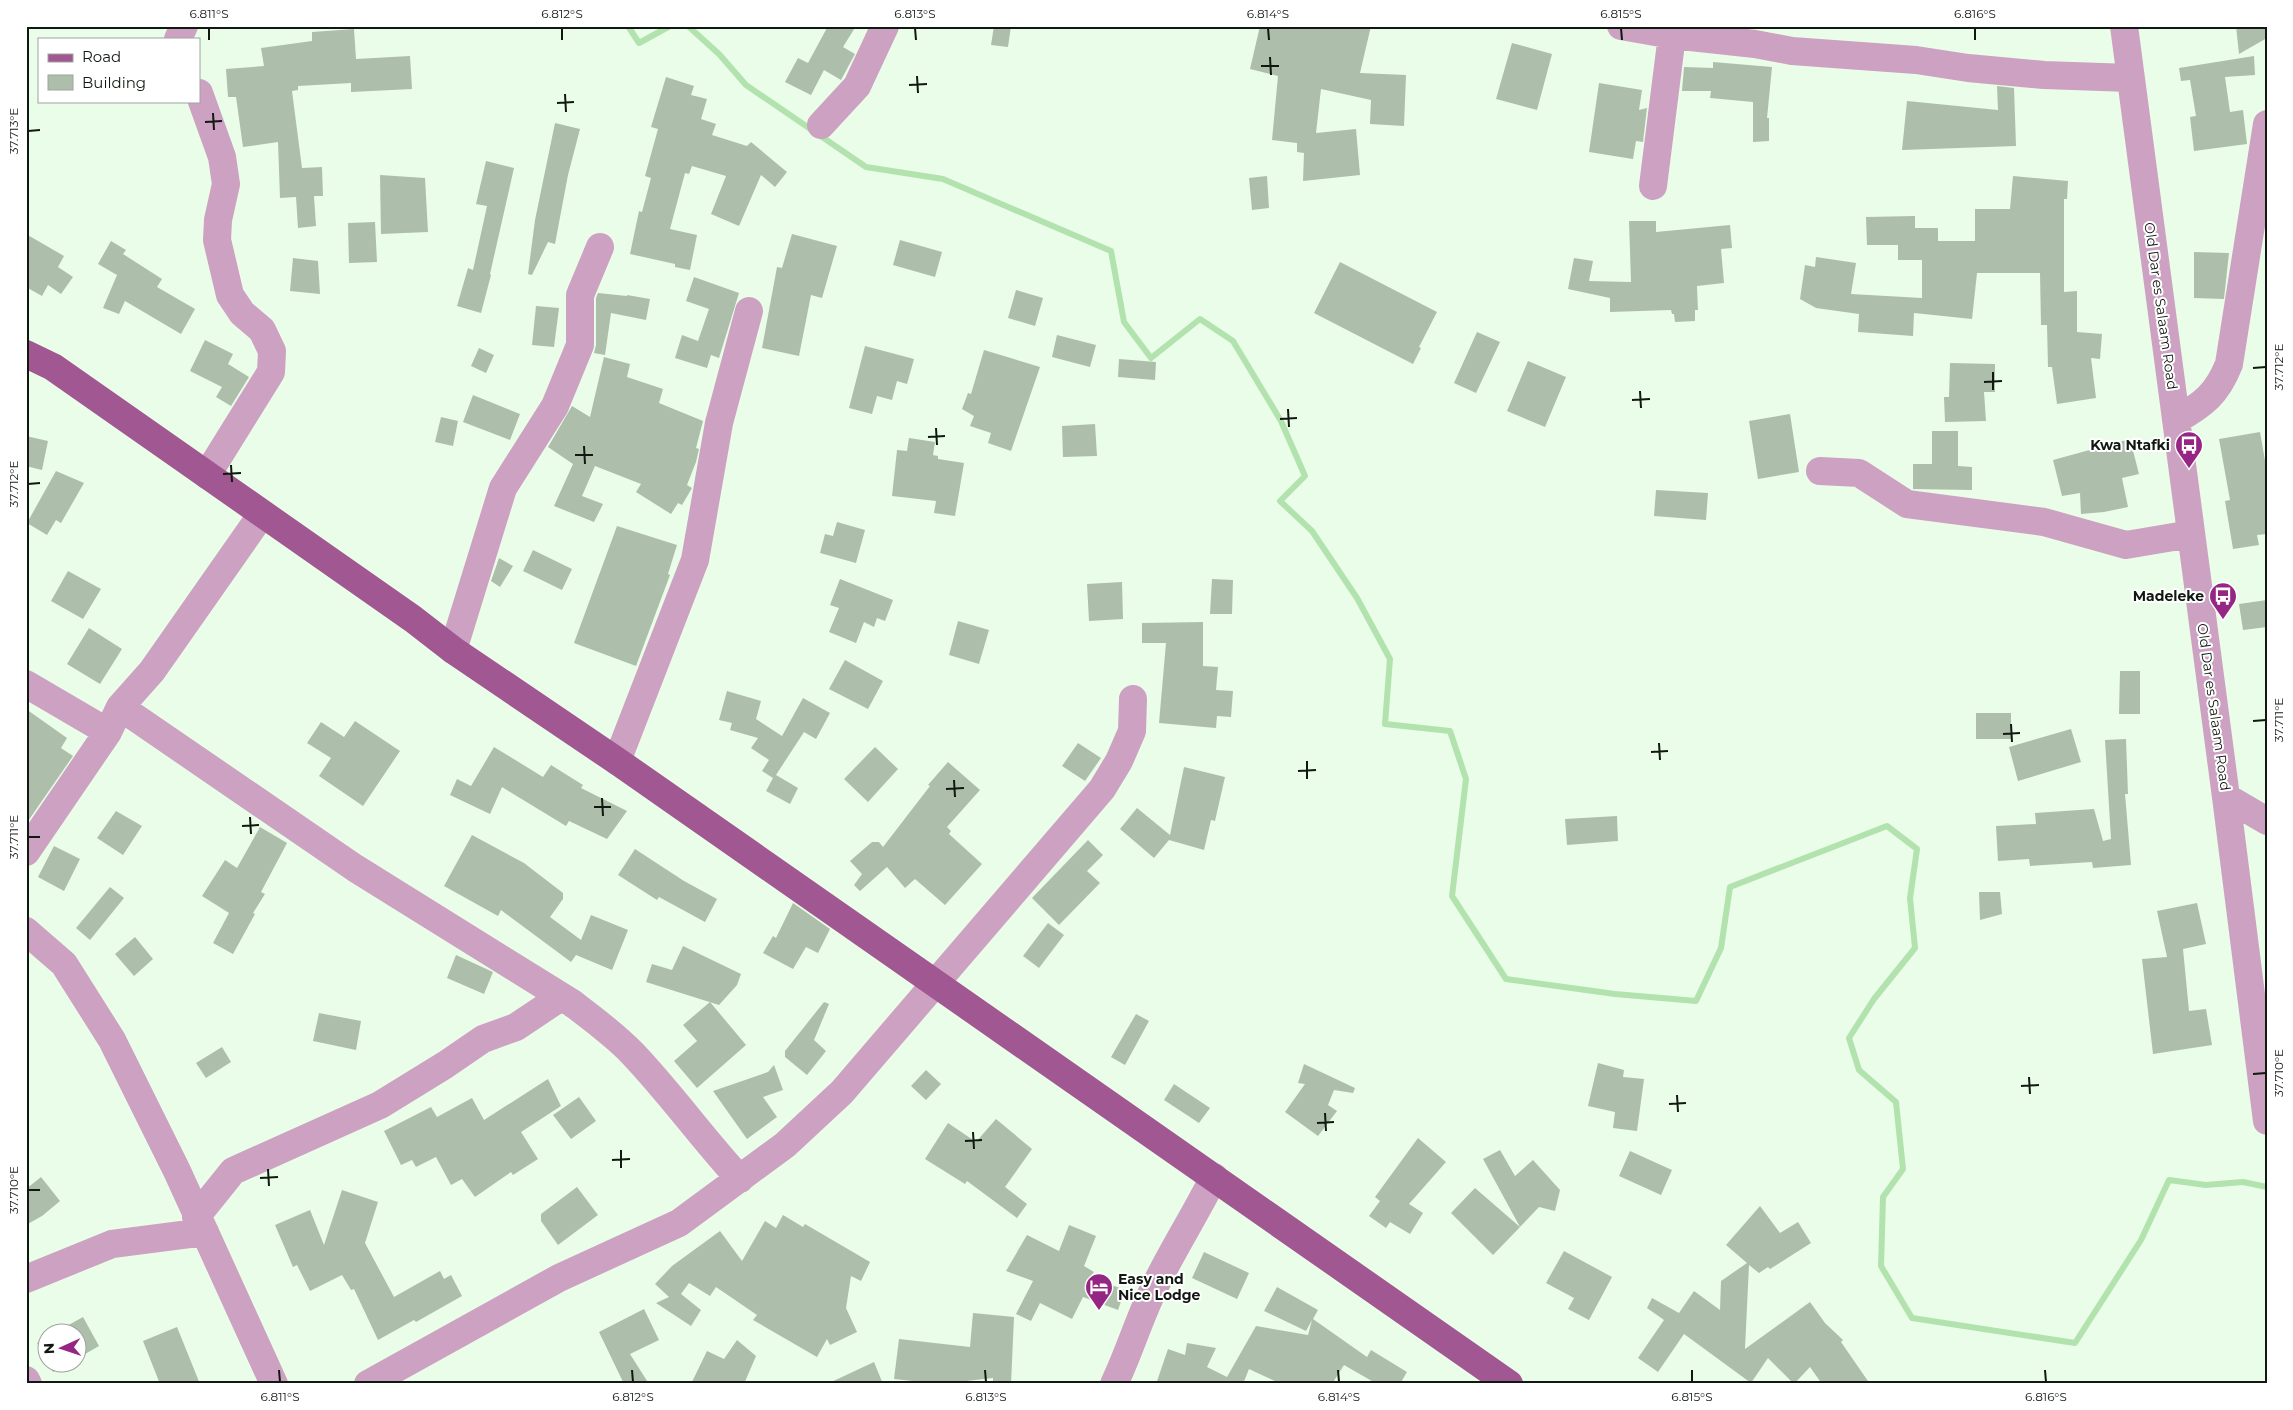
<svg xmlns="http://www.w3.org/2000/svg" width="2293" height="1410" font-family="Montserrat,sans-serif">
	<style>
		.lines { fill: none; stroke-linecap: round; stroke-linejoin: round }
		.stream { stroke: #b2e2ae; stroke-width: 6 }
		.building { fill: #adbfab }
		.minor { stroke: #cca1c1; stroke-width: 28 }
		.major { stroke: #a15792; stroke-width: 28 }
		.ticks { fill: none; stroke: #111811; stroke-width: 2 }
		.labels { text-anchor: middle; stroke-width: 4; stroke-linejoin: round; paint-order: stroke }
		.street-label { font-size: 14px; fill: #111811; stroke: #fff }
		.poi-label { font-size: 14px; font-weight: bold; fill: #111811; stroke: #fff; text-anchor: end }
		.neatline { fill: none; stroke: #111811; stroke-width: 2 }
		.ticks-label { font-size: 12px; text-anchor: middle; fill: #111811 }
	</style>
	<rect width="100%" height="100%" fill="#eafde8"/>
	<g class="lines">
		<!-- stream -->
		<path class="stream" d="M628 26 639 43 670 26
			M688 26 719 54 746 85 866 167 943 179 1111 251 1124 322 1151 358 1200 319 1233 341 1281 421 1305 476 1280 501 1312 531 1357 598 1390 659 1385 724 1450 731 1466 779 1452 896 1506 979 1615 994 1696 1001 1721 948 1730 887 1887 826 1917 849 1910 898 1915 948 1874 999 1849 1038 1859 1070 1896 1102 1903 1169 1883 1197 1881 1266 1912 1318 2075 1343 2141 1240 2169 1180 2206 1185 2243 1182 2267 1187"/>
	</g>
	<!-- building -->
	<path class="building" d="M828 26H856L843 47 855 54 841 80 824 70 811 95 785 82 798 58 808 63Z
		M994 26H1011L1008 47 991 45Z
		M1260 26H1371L1360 73 1406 75 1404 126 1370 124 1371 100 1321 89 1316 133 1356 129 1360 175 1303 181 1304 153 1297 152V143L1272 140 1278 76 1250 69Z
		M2236 26H2267V38L2239 54Z
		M354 29 356 59 410 56 412 89 351 92V83L298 86V90L292 91 302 168 322 167 323 196H314L316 226 298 228 296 197 280 198 278 142 243 147 236 97H228L226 69 264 66 261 48 312 41V32Z
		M1512 43 1552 54 1537 110 1496 99Z
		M2254 56 2255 75 2225 77 2230 112 2243 110 2247 144 2194 151 2190 117 2196 116 2190 80 2181 81 2179 68Z
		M1713 62 1772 67 1767 118H1769V141L1753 142V102L1710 98 1711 91H1682L1684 67 1713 68Z
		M666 77 694 86 691 95 707 99 701 119 716 124 712 135 747 146 751 142 787 172 775 187 761 175 739 226 711 214 726 176 692 166 689 174 685 173 670 229 697 235 690 270 675 267V264L630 254 639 211 642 212 651 178 645 176 658 129 651 127Z
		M1599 83 1642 90 1639 110 1647 108 1643 142 1636 141 1633 159 1589 152Z
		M1997 86 2014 88 2016 146 1902 150 1907 101 1998 110Z
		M555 123 580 129 568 175 555 244 548 242 532 275 528 274 535 220Z
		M486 161 514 168 490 274 491 275 481 313 457 306 468 268 473 270 487 206 476 204Z
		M380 175 425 178 428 232 381 234Z
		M1267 176 1269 208 1252 210 1249 178Z
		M2013 176 2068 181 2067 199H2064V292L2077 291V332L2102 334 2100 359 2091 358 2096 398 2057 404 2052 367H2048L2047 325H2041L2040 273H1977L1972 319 1914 313 1913 336 1858 332 1859 314 1816 308 1800 299 1805 265 1815 267 1816 257 1856 263 1851 294 1922 298V260H1898V245H1867L1866 217 1915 216V228H1938V241H1975V209H2010Z
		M1629 221H1656V232L1730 225 1732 248 1721 249 1724 283 1697 286 1698 310H1695V321L1675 322 1674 314H1672L1671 310 1610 312V298L1568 289 1574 258 1593 261 1589 281 1631 282Z
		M375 222 377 262 349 263 348 223Z
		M26 234 64 256 58 267 73 277 61 294 48 285 42 296 26 287Z
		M792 234 837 246 822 298 811 295 799 356 762 348 777 267 782 268Z
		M900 240 942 252 935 277 893 265Z
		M111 241 126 250 123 254 162 279 157 287 195 309 181 334 125 301 119 314 103 308 117 275 98 264Z
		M2194 252 2229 253 2224 299 2194 298Z
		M293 258 318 261 320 294 290 291Z
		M1340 262 1437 312 1419 347 1421 348 1413 364 1314 313Z
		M694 277 739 293 719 358 711 355 707 368 675 358 682 335 698 341 709 309 686 301Z
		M1016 290 1043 298 1035 326 1008 318Z
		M598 293 627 296V295L650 299 646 320 611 313 605 355 594 353 596 345V298Z
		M536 306 559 308 554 347 532 345Z
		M1477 332 1500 342 1476 393 1454 383Z
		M1057 335 1096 345 1090 367 1052 357Z
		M205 340 233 354 228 364 249 377 231 406 216 397 222 387 190 371Z
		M865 346 914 359 907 384 897 381 892 400 877 396 872 414 849 408Z
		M479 348 494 355 486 373 471 366Z
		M984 350 1040 367 1011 451 988 443 991 433 970 426 974 416 962 409 968 393 971 394Z
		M604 357 630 364 627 377 663 389 659 403 703 421 696 448 699 449 696 462 687 485 692 488 682 505 678 503 671 514 636 492 641 484 595 466 582 496 603 504 594 522 554 506 573 464 548 447 572 406 590 417Z
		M1119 359 1156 362 1155 380 1118 377Z
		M1528 361 1566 377 1545 427 1507 411Z
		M1950 363 1995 364V392H1984L1986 421 1945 422 1944 397H1949Z
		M473 395 520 414 510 440 463 422Z
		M1790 414 1799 472 1758 479 1749 421Z
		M441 417 458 421 453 446 435 442Z
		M1095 424 1097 456 1063 457 1062 426Z
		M1932 431H1958V466L1972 467V490L1913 489V464H1932Z
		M2260 432 2267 472V534L2257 535 2259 545 2233 549 2225 501 2230 500 2219 439Z
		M26 436 48 441 42 470 26 466Z
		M909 438 935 442 933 455 938 456V459L964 463 955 516 934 513 936 501 892 496 897 450 907 451Z
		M2130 439 2139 474 2122 478 2128 507 2104 512 2081 514 2080 493 2062 496 2053 460Z
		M56 471 84 483 61 523 56 520 47 535 27 523Z
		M1656 490 1708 493 1706 520 1654 516Z
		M837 522 865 530 856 563 820 553 825 534 833 536Z
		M617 526 677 545 668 574 670 575 636 666 574 643Z
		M533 550 572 569 562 590 523 571Z
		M499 558 513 566 500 587 491 581Z
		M68 571 101 589 83 619 51 601Z
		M840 579 893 600 885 621 877 618 874 627 864 622 856 643 829 632 839 608 830 605Z
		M1212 579 1233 580 1232 614H1210Z
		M1122 582 1123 619 1089 621 1087 584Z
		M2267 600V627L2243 630 2239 604Z
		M958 621 989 630 979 664 949 655Z
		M1203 622V666L1218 667 1216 690 1233 691 1231 717 1217 716 1216 728 1159 723 1166 643H1142V623Z
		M89 628 122 649 100 684 67 664Z
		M845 660 883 681 868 709 829 689Z
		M2120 671H2140V714H2119Z
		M727 691 761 701 756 719 782 736 803 698 830 713 816 739 804 732 776 775 798 788 790 804 766 791 773 778 762 771 769 760 751 748 758 738 730 730 732 723 719 720Z
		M26 709 67 738 61 748 73 756 26 824Z
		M1976 713H2011V739H1976Z
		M355 721 400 751 363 806 319 776 331 758 307 743 321 722 344 737Z
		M2071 729 2081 762 2018 781 2009 747Z
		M2126 739 2128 794H2125L2131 865 2093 868 2092 862 2030 866 2029 859 1998 861 1996 826 2036 824 2035 813 2094 809 2103 841 2111 839 2105 740Z
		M1078 743 1101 758 1085 781 1062 766Z
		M494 747 543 777 551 765 583 785 581 788 627 811 607 839 569 821 566 826 502 787 490 814 450 795 457 779 471 786Z
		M875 747 898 769 868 802 844 779Z
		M948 762 980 790 947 827 951 831 949 834 982 864 945 905 915 879 905 888 887 867 860 891 854 885 862 874 850 861 872 842H879L883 847 930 786 928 785Z
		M1184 767 1225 777 1215 821 1211 820 1204 850 1169 840 1154 858 1120 829 1137 808 1170 835Z
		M116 811 142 826 123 855 97 838Z
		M1617 816 1618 841 1567 845 1565 819Z
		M260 827 287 843 261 892 265 894 253 913 255 914 233 954 213 943 229 913 202 896 225 860 237 868Z
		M472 835 524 863 563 893V899L550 917 581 940 591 915 628 930 612 970 576 955 571 962 501 910 498 916 444 886Z
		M1088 840 1103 855 1087 871 1100 883 1059 925 1032 898Z
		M54 846 80 859 64 891 38 877Z
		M635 849 684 881 717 899 705 922 659 897 657 900 618 875Z
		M110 887 124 898 90 940 76 928Z
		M1979 892H2000L2002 914 1980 920Z
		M793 903 830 929 818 953 806 947 793 969 763 953 773 936 776 938Z
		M2197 903 2206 944 2183 949 2189 1011 2206 1009 2212 1045 2153 1054 2142 959 2167 957 2157 911Z
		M1048 923 1064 935 1039 968 1023 956Z
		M135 937 153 959 134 976 115 954Z
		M683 946 741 974 737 985 719 1005 646 982 652 964 672 970Z
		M456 955 493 972 484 994 447 978Z
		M710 1002 746 1045 697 1088 674 1061 697 1041 683 1025Z
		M824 1002 829 1004 814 1040 826 1051 807 1075 785 1057V1051Z
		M319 1013 361 1021 356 1050 313 1041Z
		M1136 1014 1149 1021 1125 1065 1111 1057Z
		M222 1047 231 1062 206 1078 196 1063Z
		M1598 1063 1624 1070 1623 1077 1644 1079 1637 1131 1613 1128 1615 1112 1588 1106Z
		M1304 1064 1355 1088 1353 1093 1334 1090 1328 1105 1337 1111 1318 1136 1285 1112 1305 1084 1298 1083Z
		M774 1065 783 1090 763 1097 777 1117 747 1139 713 1091 768 1072Z
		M926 1070 941 1084 926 1100 911 1086Z
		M548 1079 561 1106 521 1132 538 1159 513 1175 511 1172 475 1197 462 1179 451 1185 436 1157 416 1167 412 1160 401 1165 384 1131 431 1107 437 1117 472 1098 484 1120Z
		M1174 1084 1210 1108 1199 1123 1164 1100Z
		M579 1097 596 1121 571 1139 553 1115Z
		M996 1119 1032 1149 1005 1187 1027 1204 1017 1218 967 1181 965 1184 925 1159 948 1123 976 1142Z
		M1418 1138 1446 1162 1409 1204 1423 1213 1410 1234 1390 1222 1386 1228 1369 1216 1380 1201 1375 1197Z
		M1500 1150 1515 1176 1533 1160 1560 1190 1555 1211 1539 1207 1520 1227 1483 1159Z
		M1630 1151 1672 1170 1661 1195 1619 1176Z
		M41 1177 60 1201 42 1216 26 1225V1189Z
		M577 1187 598 1215 558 1245 541 1221V1214Z
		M1475 1188 1520 1227 1493 1255 1451 1213Z
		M342 1190 378 1202 365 1243 394 1297 440 1271 444 1279 451 1275 462 1296 416 1322 414 1320 378 1340 354 1289 351 1290 342 1275 310 1291 297 1265 293 1267 275 1225 310 1210 324 1245Z
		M1760 1206 1780 1233 1798 1222 1811 1243 1770 1269 1768 1267 1759 1273 1749 1265 1745 1349 1810 1302 1825 1323 1843 1340 1841 1342 1870 1384H1822L1810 1367 1794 1384 1768 1358 1751 1383 1684 1334 1658 1372 1638 1358 1664 1320 1647 1308 1652 1298 1679 1313 1694 1291 1720 1310 1721 1281 1747 1263 1726 1245Z
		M783 1215 803 1227 805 1224 870 1262 861 1281 851 1276 846 1308 857 1332 830 1345 827 1339 817 1357 753 1320 757 1315 716 1287 710 1296 689 1283 681 1294 701 1310 691 1326 656 1303 669 1297 655 1284 672 1266 720 1231 742 1261 765 1221 776 1228Z
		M1069 1225 1096 1236 1084 1266 1094 1272 1090 1277 1125 1290 1118 1310 1083 1297 1072 1319 1040 1303 1031 1321 1016 1314 1033 1281 1006 1271 1027 1235 1059 1251Z
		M1564 1251 1612 1277 1589 1320 1568 1309 1574 1298 1546 1283Z
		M1204 1252 1249 1273 1237 1299 1192 1278Z
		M1277 1287 1318 1310 1313 1319 1367 1357 1371 1350 1407 1372 1400 1384H1377L1344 1365 1332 1384H1281L1249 1369 1243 1384H1156L1168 1349 1185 1355 1187 1343 1216 1348 1207 1367 1227 1377 1256 1326 1308 1335 1312 1320 1306 1331 1264 1311Z
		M644 1309 659 1340 630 1354 649 1384H624L599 1332Z
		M973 1313 1014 1317 1011 1384H993V1378L940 1384 894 1379 899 1339 970 1347Z
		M83 1317 99 1346 78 1358V1332H56Z
		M177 1327 200 1384H160L143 1341Z
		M48 1337V1362H69L53 1372 37 1343Z
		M737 1340 756 1356 744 1384H691L707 1351 724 1359Z
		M874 1362 883 1384H827Z"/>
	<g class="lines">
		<!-- minor -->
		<path class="minor" d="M1621 26 1672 35 1755 44 1792 51 1916 60 1968 68 2044 75 2130 78
			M2124 26 2226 797 2267 1121
			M178 39 184 26
			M199 93 222 157 226 184 218 220 217 240 230 295 242 313 262 330 272 351 271 372 207 475
			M821 125 857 86 885 26
			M1653 186 1672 35
			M2176 420C2204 404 2217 394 2229 364L2267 124
			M1820 471 1859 473 1907 504 2044 522 2126 545 2191 534
			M453 650 503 488 555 406 580 345V295L600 247
			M26 684 108 732
			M120 707 355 868 572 1003C593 1019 615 1035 633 1054 671 1094 703 1139 740 1179
			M617 761 695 560 719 423 749 311
			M2226 797 2267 821
			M26 852 108 732 120 707 152 671 262 514
			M26 931 64 964 112 1040 177 1171 274 1384
			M196 1217 233 1171 380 1105 445 1065 483 1039 516 1027 561 997
			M26 1279 112 1244 205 1232
			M26 1380 28 1384
			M368 1384 559 1278 679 1223 785 1145 842 1092 1102 789 1119 761 1132 731 1133 699
			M1114 1384C1130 1351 1140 1315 1157 1282 1175 1246 1196 1213 1214 1177"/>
		<!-- major -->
		<path class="major" d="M26 354 53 367 413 619 453 650 617 761 1509 1384"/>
	</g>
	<!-- ticks -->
	<path class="ticks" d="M209 28V40M562 28V40M915 28 916 40M1268 28 1269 40M1621 28 1622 40M1975 28V40M1270 57 1271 75M1261 66H1279M917 76 918 93M909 85 927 84M565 94 566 112M557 103 574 102M213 113 214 130M205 122 222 121M28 131 40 130M2253 368 2266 367M1993 372V390M1984 382 2002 381M1640 391 1641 408M1632 400 1650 399M1288 409 1289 427M1280 419 1297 418M936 428 937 445M928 437 945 436M584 446 585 464M575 455H593M231 465 232 482M223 474 241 473M28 484 40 483M2253 721 2266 720M2011 724 2012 742M2003 734 2020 733M1659 743 1660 760M1651 752 1668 751M1307 761V779M1298 771 1316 770M954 780 955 797M946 789 964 788M602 798 603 816M594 807H611M250 817 251 834M242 826 259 825M28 837H40M2253 1074 2266 1073M2029 1077 2030 1094M2021 1086 2039 1085M1677 1095 1678 1112M1669 1104 1686 1103M1325 1113 1326 1131M1317 1123 1334 1122M973 1132 974 1149M965 1141 982 1140M621 1150V1168M612 1160 630 1159M268 1169 269 1186M260 1178 278 1177M28 1190H40M279 1370 280 1382M632 1370 633 1382M985 1370 986 1382M1338 1370 1339 1382M1692 1370V1382M2045 1370 2046 1382"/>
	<!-- icons -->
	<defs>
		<g id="bus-pin" transform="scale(1.4375)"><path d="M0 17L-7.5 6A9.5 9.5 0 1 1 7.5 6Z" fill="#962684" stroke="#fff"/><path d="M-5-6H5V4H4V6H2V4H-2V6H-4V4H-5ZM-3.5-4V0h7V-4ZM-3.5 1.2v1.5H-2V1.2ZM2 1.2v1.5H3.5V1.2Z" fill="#fff"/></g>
		<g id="hotel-pin" transform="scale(1.4375)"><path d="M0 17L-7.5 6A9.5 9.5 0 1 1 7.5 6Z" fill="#962684" stroke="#fff"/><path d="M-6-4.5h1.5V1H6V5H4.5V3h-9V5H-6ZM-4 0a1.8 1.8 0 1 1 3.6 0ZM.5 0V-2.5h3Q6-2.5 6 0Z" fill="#fff"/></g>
	</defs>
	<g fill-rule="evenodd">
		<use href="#bus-pin" x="2189" y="445"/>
		<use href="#bus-pin" x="2223" y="596"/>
		<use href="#hotel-pin" x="1099" y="1287"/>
	</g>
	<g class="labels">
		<!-- street labels -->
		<g class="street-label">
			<text transform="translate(2161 306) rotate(82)" y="5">Old Dar es Salaam Road</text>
			<text transform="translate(2214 707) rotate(82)" y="5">Old Dar es Salaam Road</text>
		</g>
		<!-- poi labels -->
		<g class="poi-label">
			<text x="2170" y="450">Kwa Ntafki</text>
			<text x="2204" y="601">Madeleke</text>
			<text x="1118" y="1284" text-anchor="start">Easy and<tspan x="1118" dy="16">Nice Lodge</tspan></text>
		</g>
	</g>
	<!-- border -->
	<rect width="2293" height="1410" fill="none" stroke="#ffffff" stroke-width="55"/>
	<!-- legend -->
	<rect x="38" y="38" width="162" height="65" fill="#ffffff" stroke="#a0a3a0"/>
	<rect x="48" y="54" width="25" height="8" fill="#a15792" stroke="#a0a3a0"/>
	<text x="82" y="62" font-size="15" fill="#111811">Road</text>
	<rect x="48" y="75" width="25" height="15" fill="#adbfab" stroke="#a0a3a0"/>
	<text x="82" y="88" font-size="15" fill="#111811">Building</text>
	<!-- north arrow -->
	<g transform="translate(62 1348) rotate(267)"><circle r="24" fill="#ffffff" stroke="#a0a3a0"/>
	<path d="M0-4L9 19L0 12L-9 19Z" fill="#962684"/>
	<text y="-8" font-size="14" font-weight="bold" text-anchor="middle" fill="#111811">N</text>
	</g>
	<rect x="28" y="28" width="2238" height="1354" class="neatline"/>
	<g class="ticks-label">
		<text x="209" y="18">6.811°S</text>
		<text x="562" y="18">6.812°S</text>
		<text x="915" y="18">6.813°S</text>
		<text x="1268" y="18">6.814°S</text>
		<text x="1621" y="18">6.815°S</text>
		<text x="1975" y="18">6.816°S</text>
		<text transform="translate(14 131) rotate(-90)" y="4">37.713°E</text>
		<text transform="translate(2279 367) rotate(-90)" y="4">37.712°E</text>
		<text transform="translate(14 484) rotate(-90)" y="4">37.712°E</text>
		<text transform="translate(2279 720) rotate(-90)" y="4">37.711°E</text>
		<text transform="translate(14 837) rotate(-90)" y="4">37.711°E</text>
		<text transform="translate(2279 1073) rotate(-90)" y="4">37.710°E</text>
		<text transform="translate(14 1190) rotate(-90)" y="4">37.710°E</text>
		<text x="280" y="1401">6.811°S</text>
		<text x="633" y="1401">6.812°S</text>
		<text x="986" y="1401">6.813°S</text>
		<text x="1339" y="1401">6.814°S</text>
		<text x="1692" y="1401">6.815°S</text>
		<text x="2046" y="1401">6.816°S</text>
	</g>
</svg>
